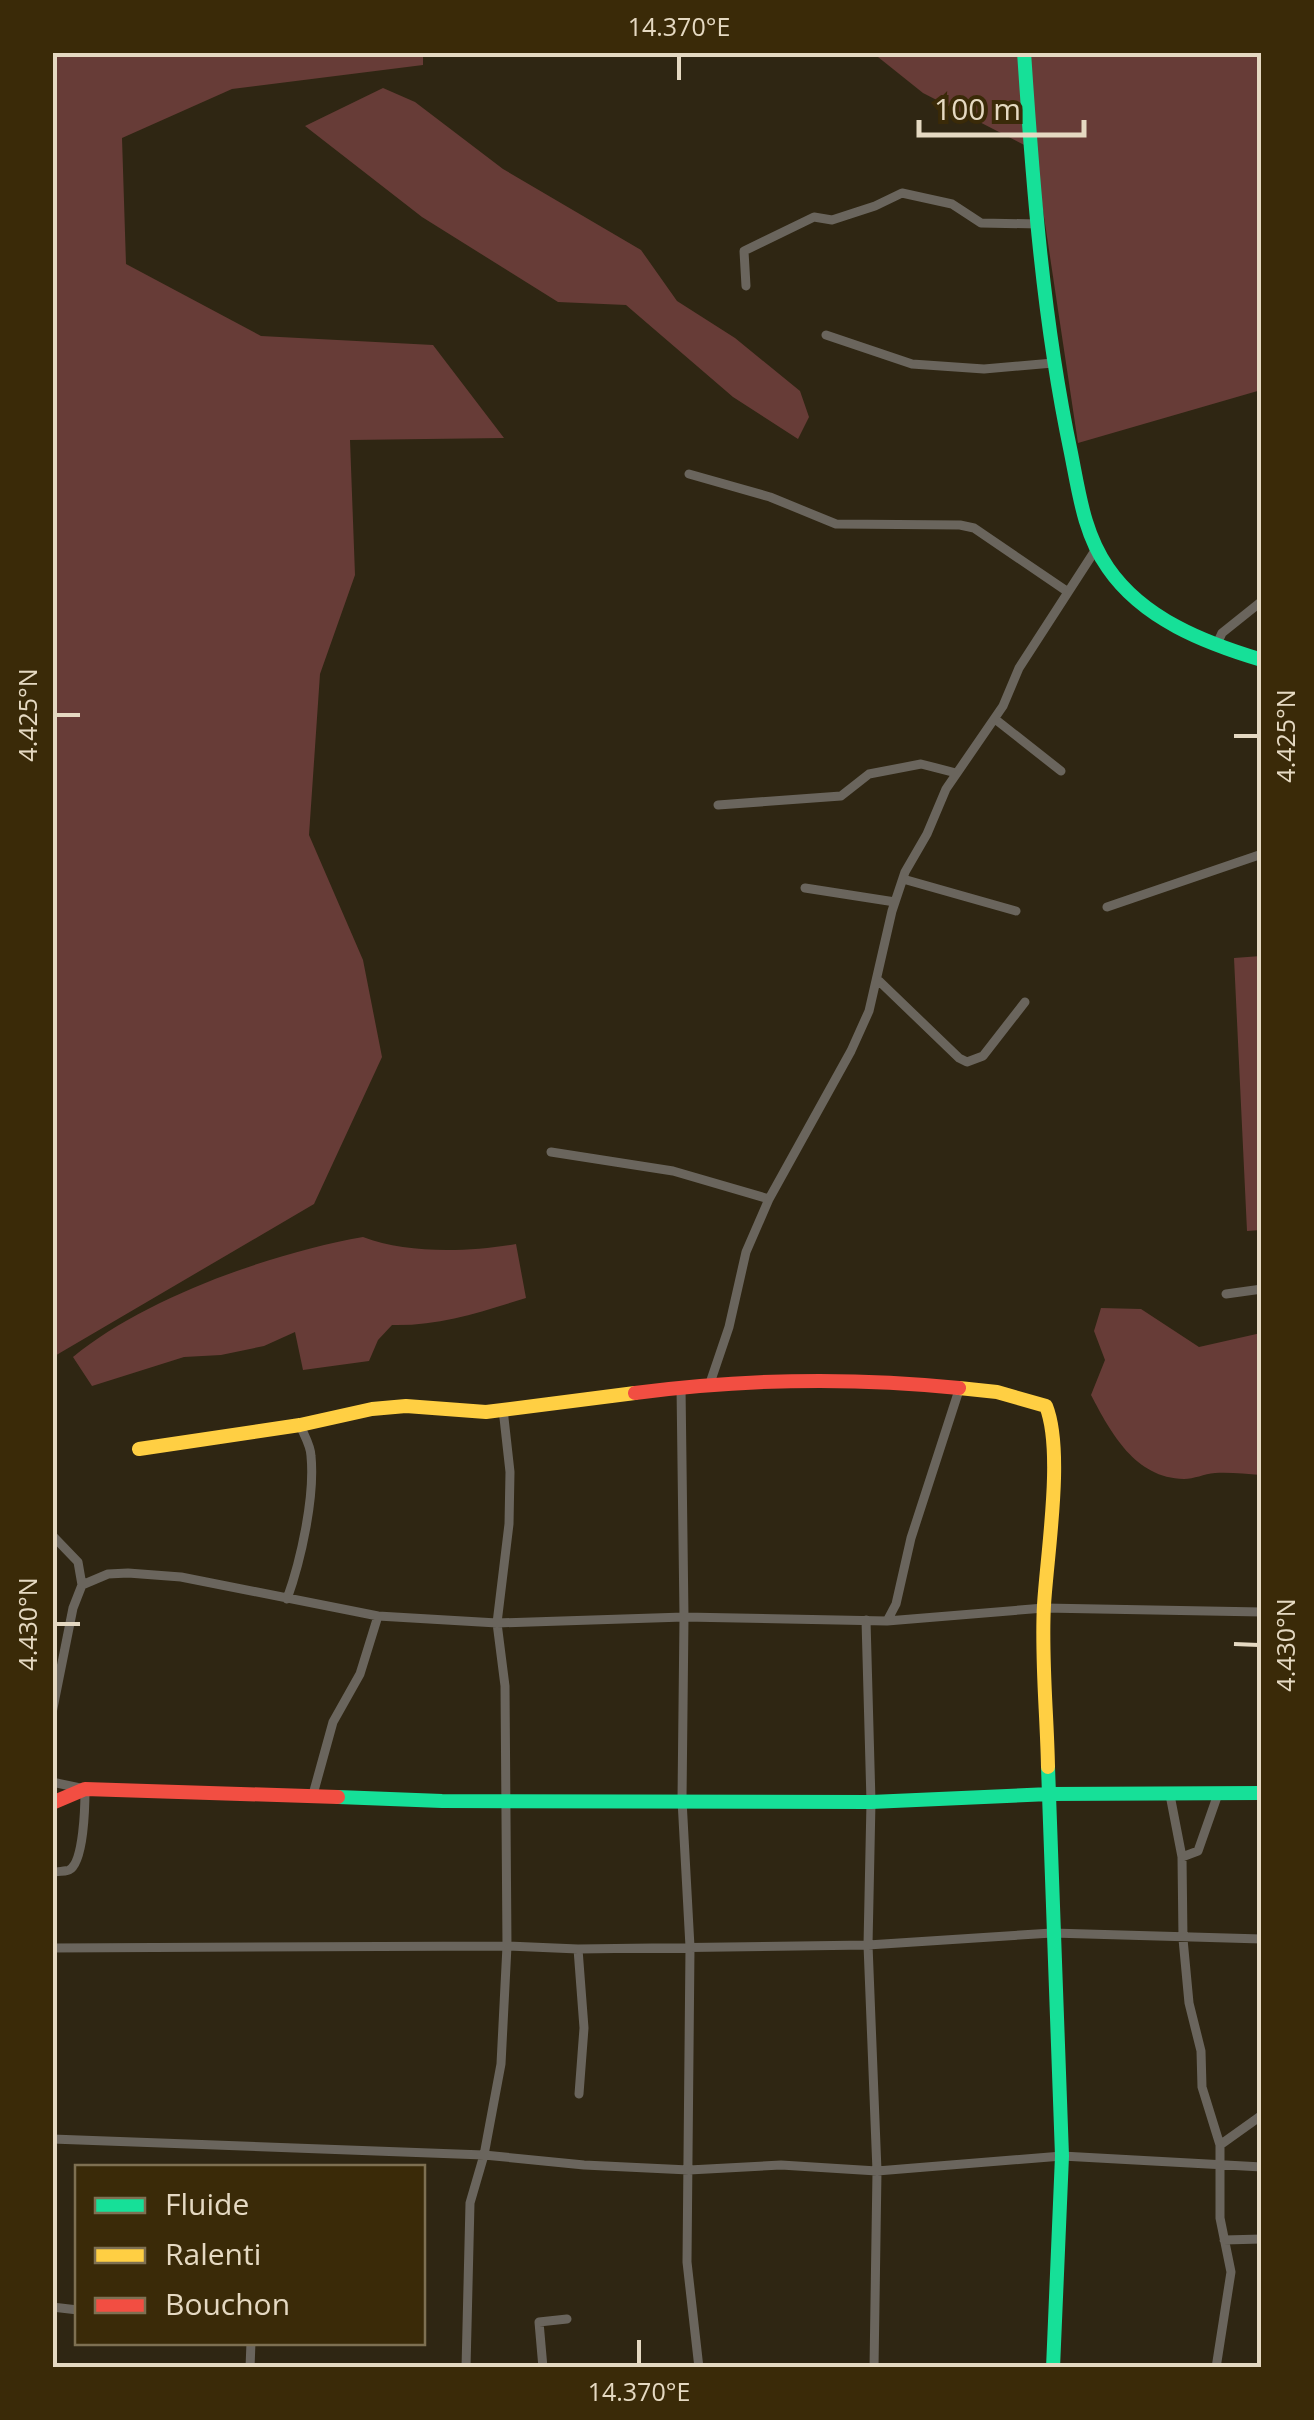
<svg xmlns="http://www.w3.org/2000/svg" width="1314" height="2420" font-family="'Open Sans',sans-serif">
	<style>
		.green { fill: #673c37 }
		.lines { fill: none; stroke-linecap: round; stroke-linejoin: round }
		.street { stroke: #6a655d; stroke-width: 9 }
		.fast { stroke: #16e098; stroke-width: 14 }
		.slow { stroke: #ffcf43; stroke-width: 14 }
		.jam { stroke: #f24e42; stroke-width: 14 }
		.ticks { fill: none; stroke: #e5d9c2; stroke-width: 4 }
		.neatline { fill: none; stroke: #e5d9c2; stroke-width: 4 }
		.ticks-label { font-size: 25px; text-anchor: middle; fill: #e5d9c2 }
	</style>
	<rect width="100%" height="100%" fill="#2f2613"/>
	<!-- green -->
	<path class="green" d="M53 52 423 53V65L232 89 122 138 126 264 261 336 433 345 504 438 350 440 355 575 320 674 309 835 363 960 382 1057 314 1204 53 1357Z
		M873 53H1261V390L1078 443 1034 150 923 93Z
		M383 88 415 102 503 169 641 250 677 301 735 338 800 391 809 417 798 439 733 397 626 305 558 302 422 217 305 126Z
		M1261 956V1230L1247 1231 1234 958Z
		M363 1237C407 1254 469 1252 516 1244L526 1298C480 1312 440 1326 392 1325L378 1340 369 1361 303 1370 295 1332 264 1346 221 1355 184 1357 92 1386 73 1357C144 1298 272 1253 363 1237Z
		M1101 1308 1141 1309 1199 1347 1261 1333V1475C1246 1474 1230 1472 1215 1473 1204 1474 1194 1479 1184 1479 1135 1478 1111 1433 1091 1395L1105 1360 1094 1331Z"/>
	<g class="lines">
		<!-- street -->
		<path class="street" d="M746 286 744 251 814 217 832 220 875 206 902 193 952 204 981 223 1039 224
			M826 335 912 364 984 369 1053 363
			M689 474 770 497 836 524 960 525 974 528 1068 592
			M1216 646 1222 633 1262 601
			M995 719 1061 771
			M718 805 841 796 869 774 921 764 956 773
			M903 879 1016 911
			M805 888 895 902
			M1107 907 1262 854
			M877 979 959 1058 967 1062 983 1056 1025 1002
			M551 1152 673 1171 769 1199
			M1226 1294 1262 1289
			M710 1383 729 1327 746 1252 769 1199 851 1051 869 1011 892 911 905 872 927 834 946 789 1003 706 1019 668 1096 549
			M681 1386 684 1617 682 1800 690 1947 687 2262 699 2368
			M52 1535 78 1562 82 1585
			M287 1599C301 1560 315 1497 311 1456 311 1446 304 1435 300 1425
			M866 1620 871 1802 868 1945 877 2171 874 2368
			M887 1621 896 1604 911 1538 960 1387
			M52 1713 73 1608 82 1585 108 1574 128 1573 181 1577 378 1616 497 1623 684 1617 887 1621 1044 1608 1262 1612
			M52 1782 85 1789C85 1805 84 1863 69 1870 68 1871 54 1872 52 1872
			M1170 1795 1182 1857 1183 1939 1189 2003 1201 2051 1202 2087 1220 2145
			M312 1798 333 1722 360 1674 378 1616
			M1182 1857 1198 1851 1218 1794
			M52 1948 507 1946 578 1949 868 1945 1052 1933 1262 1939
			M578 1949 584 2028 579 2094
			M52 2139 484 2155 584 2165 689 2170 781 2165 877 2171 1062 2156 1262 2167
			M1224 2240 1262 2239
			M52 2307 78 2310
			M250 2368 251 2342
			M466 2368 470 2203 484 2155 501 2064 507 1946 505 1686 497 1623 509 1524 510 1472 503 1409
			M543 2368 539 2322 567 2319
			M1216 2368 1231 2272 1220 2218V2145L1262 2115"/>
		<!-- fast -->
		<path class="fast" d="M1024 52C1033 187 1043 321 1071 453 1079 493 1084 534 1108 568 1143 619 1205 643 1262 660
			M1048 1767 1062 2156 1053 2368
			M338 1797 442 1801 871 1802 1050 1794 1262 1793"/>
		<!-- slow -->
		<path class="slow" d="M959 1388 997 1392 1046 1406C1064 1451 1047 1554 1044 1605 1041 1658 1047 1713 1048 1767
			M139 1449 300 1425 372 1409 406 1406 486 1412 635 1393"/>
		<!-- jam -->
		<path class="jam" d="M635 1393C743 1379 852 1377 959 1388
			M52 1803 85 1789 338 1797"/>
	</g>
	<!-- ticks -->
	<path class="ticks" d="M679 80V55M55 715H80M1234 736H1259M55 1624H80M1234 1644 1259 1645M639 2365V2340"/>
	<!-- border -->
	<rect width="1314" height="2420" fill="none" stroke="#3a2a08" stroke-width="110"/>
	<!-- legend -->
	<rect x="75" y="2165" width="350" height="180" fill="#3a2a08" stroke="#7e7052" stroke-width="2.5"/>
	<rect x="95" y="2198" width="50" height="15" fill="#16e098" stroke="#7e7052" stroke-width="2.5"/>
	<text x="165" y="2215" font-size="30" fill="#e5d9c2">Fluide</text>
	<rect x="95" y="2248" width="50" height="15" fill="#ffcf43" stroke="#7e7052" stroke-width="2.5"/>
	<text x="165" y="2265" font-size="30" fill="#e5d9c2">Ralenti</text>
	<rect x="95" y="2298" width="50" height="15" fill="#f24e42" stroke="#7e7052" stroke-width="2.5"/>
	<text x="165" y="2315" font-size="30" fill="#e5d9c2">Bouchon</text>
	<!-- scale -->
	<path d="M919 120v15h165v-15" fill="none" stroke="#e5d9c2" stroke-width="5"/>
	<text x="934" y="120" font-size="30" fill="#e5d9c2" stroke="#3a2a08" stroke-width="8" paint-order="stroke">100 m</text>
	<rect x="55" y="55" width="1204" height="2310" class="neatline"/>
	<g class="ticks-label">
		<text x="679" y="36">14.370°E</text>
		<text transform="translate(28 715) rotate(-90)" y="9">4.425°N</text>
		<text transform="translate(1286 736) rotate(-90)" y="9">4.425°N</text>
		<text transform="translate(28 1624) rotate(-90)" y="9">4.430°N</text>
		<text transform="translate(1286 1645) rotate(-90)" y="9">4.430°N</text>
		<text x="639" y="2401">14.370°E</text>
	</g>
</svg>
